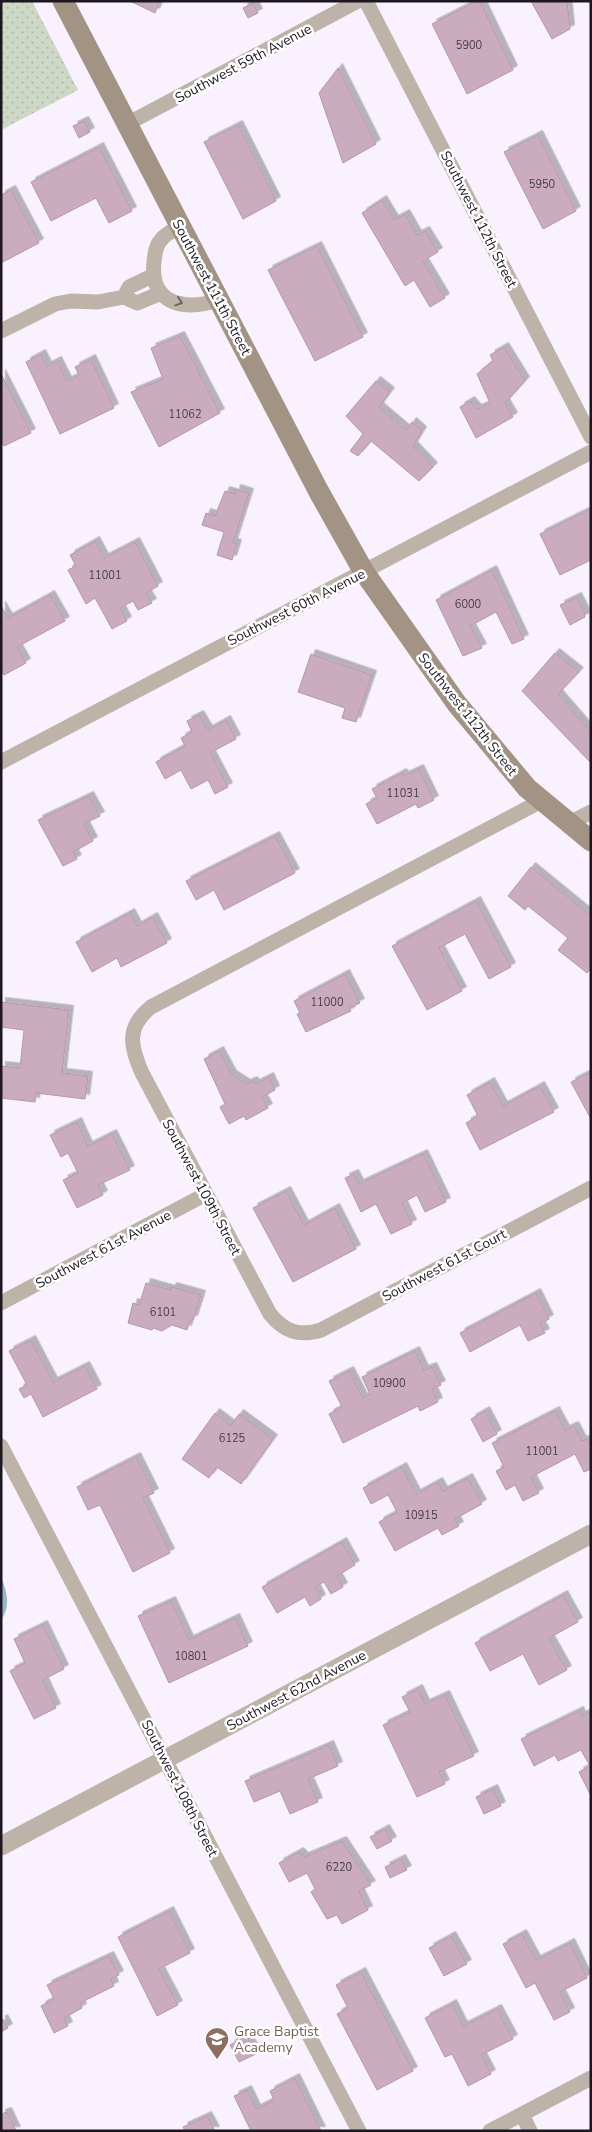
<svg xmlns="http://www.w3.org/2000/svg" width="592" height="2132" font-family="'Nunito Sans',sans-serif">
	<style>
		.grass { fill: url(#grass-dots) }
		.water { fill: #9bb4cb }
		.building { fill: #caacbe; stroke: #b497a8; filter: url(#shadow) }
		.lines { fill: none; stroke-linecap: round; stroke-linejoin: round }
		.minor { stroke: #beb3a9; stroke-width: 15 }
		.tertiary { stroke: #beb3a9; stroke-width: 19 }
		.secondary { stroke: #a39384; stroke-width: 21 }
		.oneway { stroke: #6d6565 }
		.labels { text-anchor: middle; stroke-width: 5; stroke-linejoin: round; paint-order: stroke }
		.number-label { font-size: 11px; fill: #483c48 }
		.street-label { font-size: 14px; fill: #1c1721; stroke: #fff }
		.education-label { font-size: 14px; fill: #785e54; stroke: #fff; text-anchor: start }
	</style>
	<defs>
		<pattern id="grass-dots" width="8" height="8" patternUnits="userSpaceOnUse" patternTransform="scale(1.25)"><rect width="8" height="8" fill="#cdd9c6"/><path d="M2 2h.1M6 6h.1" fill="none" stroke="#afbaaa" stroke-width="1.8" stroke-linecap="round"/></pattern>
		<filter id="shadow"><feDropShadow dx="4.5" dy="-4.5" stdDeviation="0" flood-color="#0004"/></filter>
	</defs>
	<rect width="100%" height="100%" fill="#f9f2fe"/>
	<!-- grass -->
	<path class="grass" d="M1 1H32L78 90 1 130Z"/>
	<!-- water -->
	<path class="water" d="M1 1577C7 1592 11 1606 1 1620Z"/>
	<!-- building -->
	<path class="building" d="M130 1H160L155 13Z
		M477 1H480L513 70 467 94 432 24Z
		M531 1H567L570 29 552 39Z
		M253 3 258 13 248 18 243 8Z
		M338 68 376 144 343 163 319 93Z
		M84 121 90 132 79 138 73 126Z
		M238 125 276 201 243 219 204 142Z
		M538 135 576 211 543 229 504 152Z
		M99 147 132 211 109 223 96 198 51 221 31 182Z
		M11 190 39 243 1 263V195Z
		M382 200 394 220 405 214 417 235 425 231 438 252 423 261 445 298 430 307 414 280 405 286 362 213Z
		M317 246 363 337 315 361 268 270Z
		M180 336 220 413 159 447 131 392 163 379 151 348Z
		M504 347 525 381 505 403 513 417 476 438 460 407 470 401 477 409 490 403 477 374 493 361 490 355Z
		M41 354 47 366 57 361 67 381 79 375 75 367 91 359 114 408 60 434 26 362Z
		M1 374 31 433 4 446 1 441Z
		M376 381 390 392 379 407 406 430 412 422 422 431 413 446 433 467 419 481 371 441 358 456 350 451 363 434 346 416Z
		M236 489 249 493 233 543 237 544 232 560 217 555 224 532 202 525 206 513 215 516 225 491 235 494Z
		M591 509V560L560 575 540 534Z
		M95 541 104 558 135 542 158 586 146 593 152 603 138 610 133 601 120 608 127 621 112 629 95 598 86 604 68 570 76 566 70 555Z
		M492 570 524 639 512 644 496 612 470 626 482 648 463 656 436 600Z
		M50 595 65 621 17 647 26 663 4 675 1 670V606L8 618Z
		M577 597 585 613 584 614 585 617 570 625 560 605Z
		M555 653 579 672 558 694 591 732V763L522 691Z
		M311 654 372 675 356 722 342 718 345 708 298 692Z
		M199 715 208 730 226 720 236 739 210 753 228 787 215 794 208 780 191 789 181 770 165 779 156 762 185 746 181 738 192 732 187 721Z
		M419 769 434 800 418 808 416 804 377 824 366 804 377 798 372 789 402 773 404 776Z
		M89 796 100 816 84 824 93 841 73 852 77 859 63 866 38 820Z
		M275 836 295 873 224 910 214 890 196 900 186 881Z
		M531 867 591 916V968L587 973 558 950 568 938 528 906 525 910 508 896Z
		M476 901 511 967 489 979 465 934 439 948 462 991 427 1010 392 946Z
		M130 913 137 926 153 917 167 943 121 967 117 958 92 972 76 942Z
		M345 974 360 1003 349 1008 351 1011 306 1032 297 1014 300 1013 294 1001Z
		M1 1002 69 1010 62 1073 88 1076 85 1099 36 1093 35 1102 1 1098V1066L20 1068 24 1030 1 1027Z
		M219 1051 232 1075 246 1084 253 1081 255 1084 269 1077 275 1090 262 1097 268 1108 246 1120 244 1116 229 1124 220 1107 225 1104 204 1059Z
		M591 1072V1119L571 1082Z
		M490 1082 503 1106 540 1086 554 1112 480 1150 466 1123 478 1116 467 1095Z
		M77 1122 88 1146 112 1134 130 1170 98 1185 103 1195 77 1208 63 1180 78 1173 68 1153 61 1157 50 1135Z
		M423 1154 446 1202 425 1212 417 1195 402 1203 412 1224 391 1234 376 1204 361 1212 345 1178 354 1174 359 1184Z
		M286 1191 304 1225 335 1208 356 1249 293 1282 253 1208Z
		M146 1283 171 1290 172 1287 201 1295 193 1320H190L187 1330 172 1325 162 1331 153 1328 152 1330 128 1323 133 1303 139 1305Z
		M536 1293 549 1319 540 1324 545 1333 528 1341 520 1325 470 1352 460 1333Z
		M31 1340 53 1382 85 1366 97 1389 43 1417 31 1394 24 1398 19 1389 27 1385 9 1351Z
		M415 1351 424 1370 432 1367 441 1385 432 1389 438 1402 420 1411 418 1406 343 1443 329 1414 342 1407 329 1381 349 1371 363 1398 370 1394 362 1377Z
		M485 1411 497 1434 483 1442 471 1419Z
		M555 1411 565 1430 574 1426 582 1441 587 1439 591 1447V1469L584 1472 575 1454 531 1477 539 1493 523 1501 515 1485 506 1490 496 1471 504 1467 492 1443Z
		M215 1413 231 1425 239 1414 273 1439 241 1484 217 1467 209 1478 182 1459Z
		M136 1457 154 1493 143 1498 170 1553 133 1572 100 1505 88 1510 77 1487Z
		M402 1467 416 1494 438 1482 443 1491 468 1478 482 1504 455 1519 459 1526 442 1535 438 1528 395 1551 379 1522 397 1512 388 1495 371 1504 363 1488Z
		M342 1542 355 1565 337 1576 343 1587 331 1594 324 1582 315 1587 321 1599 310 1606 305 1597 277 1613 262 1587Z
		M563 1595 578 1622 549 1638 567 1670 539 1685 523 1654 490 1671 475 1643Z
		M171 1601 189 1640 235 1618 248 1646 169 1683 138 1616Z
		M43 1625 64 1669 43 1680 56 1708 34 1719 10 1671 25 1663 14 1639Z
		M418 1689 425 1704 445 1695 474 1756 439 1772 445 1784 417 1797 383 1725 410 1712 402 1697Z
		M579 1711 581 1716 591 1711V1796L579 1772 590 1766 581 1750 558 1761 555 1755 534 1766 521 1739Z
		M329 1745 338 1766 308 1779 318 1802 290 1814 280 1791 254 1802 245 1781Z
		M493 1789 501 1806 484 1814 476 1797Z
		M385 1829 392 1841 377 1849 370 1837Z
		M342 1841 371 1885 359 1891 368 1910 342 1924 337 1915 327 1919 311 1892 315 1889 307 1873 289 1882 279 1863 299 1852 304 1857Z
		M401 1859 407 1870 390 1878 385 1867Z
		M169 1911 190 1953 159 1969 178 2005 157 2016 118 1937Z
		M522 1934 536 1960 570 1943 587 1978 560 1992 570 2012 554 2020 535 1983 526 1988 503 1944Z
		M451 1936 467 1964 444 1976 429 1948Z
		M109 1956 119 1975 111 1979 114 1986 80 2003 82 2008 64 2018 68 2026 54 2033 41 2006 54 1999 47 1985Z
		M361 1972 413 2071 377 2090 337 2014 348 2008 336 1985Z
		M452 2004 463 2026 497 2009 513 2039 481 2055 491 2074 468 2086 452 2054 445 2057 425 2018Z
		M3 2019 8 2028 1 2032V2020Z
		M247 2036 256 2054 239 2062 230 2045Z
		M295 2078 321 2131H251L234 2096 247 2090 256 2109 274 2100 270 2091Z
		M7 2112 16 2131H1V2114Z
		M207 2116 215 2131H185L183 2127Z"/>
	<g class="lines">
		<!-- minor -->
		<path class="minor" d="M366 1 591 437
			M127 124 358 1
			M180 226C174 230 165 234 161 240 155 246 155 255 154 262 149 305 186 311 218 300
			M124 297 129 287 152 276
			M1 331 55 304 71 301 98 302 124 297 137 303 161 293
			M1 762 591 452
			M541 801 151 1007C126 1027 130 1046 142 1073L270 1314C284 1331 298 1337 321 1330L591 1188
			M569 823 591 812
			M1 1303 206 1194
			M1 1446 359 2131
			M522 2114 530 2131
			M490 2131 591 2078"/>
		<!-- tertiary -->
		<path class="tertiary" d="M1 1846 591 1534"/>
		<!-- secondary -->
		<path class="secondary" d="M63 1 319 492 364 572 457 704 527 788 591 841"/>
	</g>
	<!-- one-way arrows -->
	<defs><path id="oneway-chevron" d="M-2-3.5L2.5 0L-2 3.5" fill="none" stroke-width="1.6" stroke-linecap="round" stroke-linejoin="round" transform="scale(1.25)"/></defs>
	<use class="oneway" href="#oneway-chevron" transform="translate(179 302) rotate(19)"/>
	<!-- icons -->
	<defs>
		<g id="school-pin" transform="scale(1.25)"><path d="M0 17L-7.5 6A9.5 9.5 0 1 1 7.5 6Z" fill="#8d6e63" stroke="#fff"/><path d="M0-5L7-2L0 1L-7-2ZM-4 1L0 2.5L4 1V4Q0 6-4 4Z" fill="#fff"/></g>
	</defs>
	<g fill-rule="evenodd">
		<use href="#school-pin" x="217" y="2039"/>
	</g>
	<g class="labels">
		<!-- number labels -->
		<g class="number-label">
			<text x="469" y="49">5900</text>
			<text x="542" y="188">5950</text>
			<text x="185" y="418">11062</text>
			<text x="105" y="579">11001</text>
			<text x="468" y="608">6000</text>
			<text x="403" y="797">11031</text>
			<text x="327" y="1006">11000</text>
			<text x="163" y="1316">6101</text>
			<text x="389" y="1387">10900</text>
			<text x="232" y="1442">6125</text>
			<text x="542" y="1455">11001</text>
			<text x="421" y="1519">10915</text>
			<text x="191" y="1660">10801</text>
			<text x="339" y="1871">6220</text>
		</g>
		<!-- street labels -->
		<g class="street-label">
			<text transform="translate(243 63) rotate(-28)" y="5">Southwest 59th Avenue</text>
			<text transform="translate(479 219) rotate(63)" y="5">Southwest 112th Street</text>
			<text transform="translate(212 287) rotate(62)" y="5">Southwest 111th Street</text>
			<text transform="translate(296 607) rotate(-27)" y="5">Southwest 60th Avenue</text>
			<text transform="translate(468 714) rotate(52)" y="5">Southwest 112th Street</text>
			<text transform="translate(202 1187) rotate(62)" y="5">Southwest 109th Street</text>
			<text transform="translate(103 1249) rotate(-28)" y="5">Southwest 61st Avenue</text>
			<text transform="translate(444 1265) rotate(-28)" y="5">Southwest 61st Court</text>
			<text transform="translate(296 1690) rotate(-28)" y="5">Southwest 62nd Avenue</text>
			<text transform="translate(180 1788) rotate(63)" y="5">Southwest 108th Street</text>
		</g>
		<!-- education labels -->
		<g class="education-label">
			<text x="234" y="2036">Grace Baptist<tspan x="234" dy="16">Academy</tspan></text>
		</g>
	</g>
	<!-- border -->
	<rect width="592" height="2132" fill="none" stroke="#1c1721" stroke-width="5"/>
</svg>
